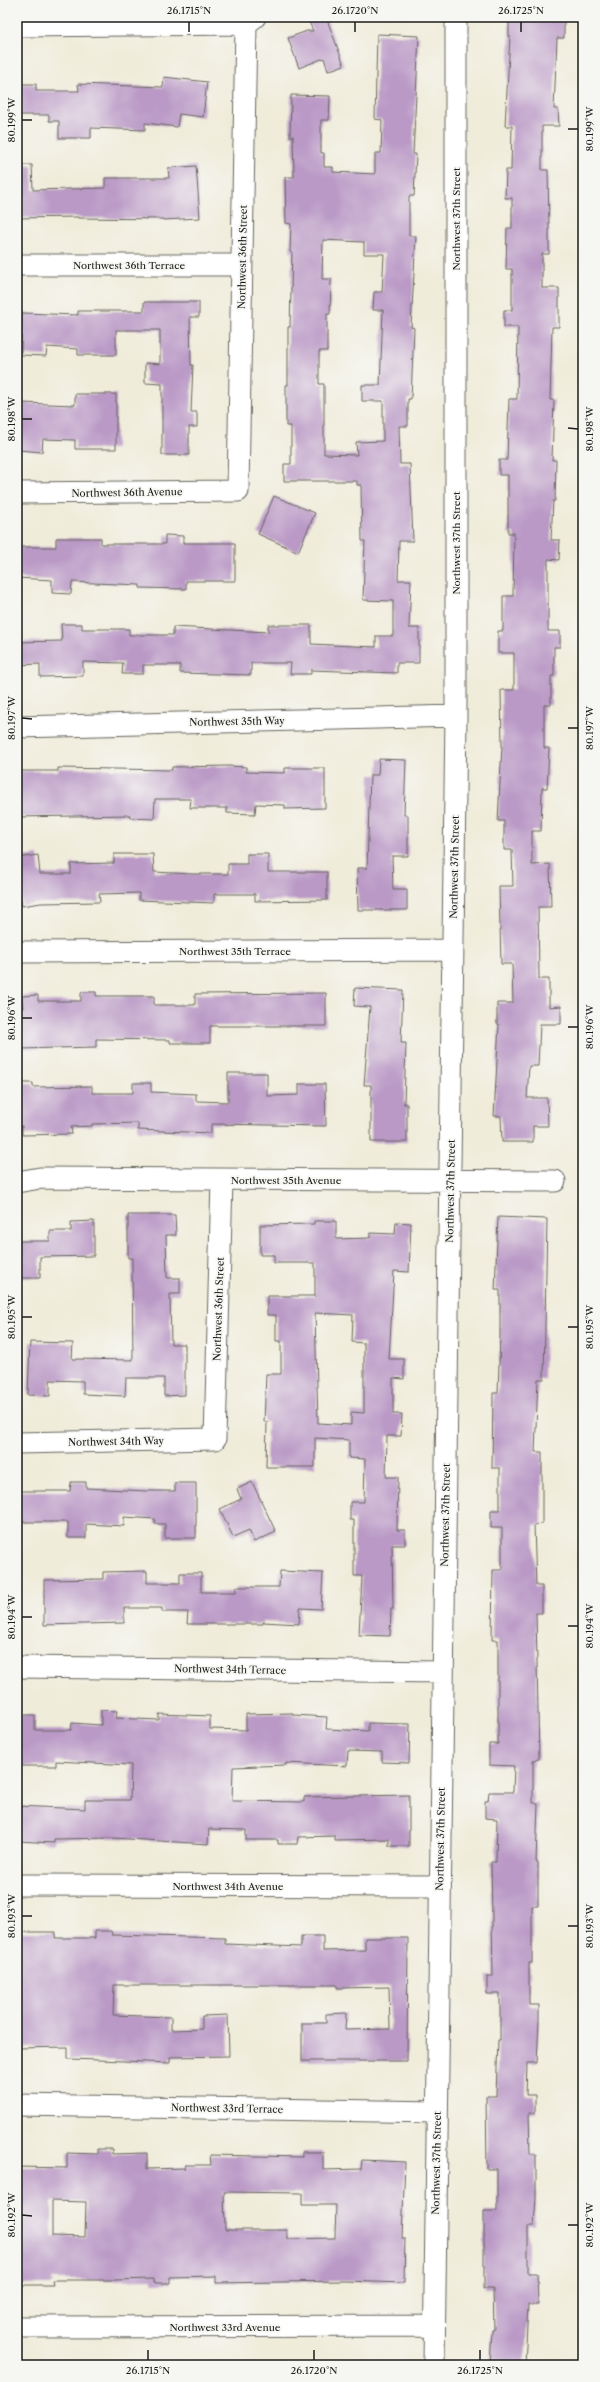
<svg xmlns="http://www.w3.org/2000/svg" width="600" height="2382" font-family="'Libre Caslon Text',serif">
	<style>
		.building { fill: #ba99c6; fill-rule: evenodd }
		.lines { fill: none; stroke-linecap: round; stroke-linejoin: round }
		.street-casing { stroke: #66655e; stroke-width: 23 }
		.street { stroke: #fff; stroke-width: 21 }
		.ticks { fill: none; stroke: #1c1c1c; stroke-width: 1.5 }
		.labels { text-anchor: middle; stroke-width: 3.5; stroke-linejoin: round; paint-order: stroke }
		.street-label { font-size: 10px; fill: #1c1c1c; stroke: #f6f6f2 }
		.neatline { fill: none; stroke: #1c1c1c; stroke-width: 1.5 }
		.ticks-label { font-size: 10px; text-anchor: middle; fill: #1c1c1c }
	</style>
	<rect width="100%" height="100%" fill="#f6f6f2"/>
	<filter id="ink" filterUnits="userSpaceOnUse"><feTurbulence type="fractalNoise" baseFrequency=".025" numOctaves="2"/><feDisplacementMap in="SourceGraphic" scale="8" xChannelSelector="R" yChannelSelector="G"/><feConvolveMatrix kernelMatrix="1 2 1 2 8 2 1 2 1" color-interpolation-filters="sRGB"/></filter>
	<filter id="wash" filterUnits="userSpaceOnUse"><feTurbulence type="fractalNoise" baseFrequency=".012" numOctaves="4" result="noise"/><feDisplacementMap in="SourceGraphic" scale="16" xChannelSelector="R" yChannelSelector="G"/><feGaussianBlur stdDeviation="0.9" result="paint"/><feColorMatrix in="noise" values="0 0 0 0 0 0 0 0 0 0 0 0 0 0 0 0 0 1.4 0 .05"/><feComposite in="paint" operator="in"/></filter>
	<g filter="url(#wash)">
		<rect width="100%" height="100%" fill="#f0ecda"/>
		<g id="blocks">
			<!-- building -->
			<path class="building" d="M307 17H326L344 65 328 71 324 58 299 68 288 38 307 31H313Z
				M509 17H564V38H557L554 109H558L559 126H542V170H548L549 228V254H542V288H559V327H552L550 400H554L552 460H556L555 501H553L551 540H560L559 560 548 559V631H560V647H554V676H551V705H544V748H549L547 788H542L541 831H532V865L550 864 551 907H538L539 979H549V1007L561 1006V1024H540L538 1066H529L527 1098H547L548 1126H533V1142H502L501 1116H494L499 1024H497V1003H513L512 964H501L499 886H513L512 850H504V821H498L502 746 501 690H514V653H498V631H503V596H513L514 533H508V475H499V460H507L509 399H517L518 327H504V310H512V269H506L507 228H512V198H505L506 170H511L512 126H505L510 36H509Z
				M377 34 419 36 413 154H416L414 196H409V236H416L411 327 414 328 411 399H408V426H399L400 464H410L413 541H399L398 580H411L409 628H419V663H397V673L311 670V674H290L291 663H251V675L180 673V665H143V674H122L123 663 83 662V676L40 677V664L17 665V642L62 641 61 624H82V629H129V635H173V627L268 632V625H311V644L376 647V636H393V601L363 600 365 541H362L361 485H357V481H284V464H291V426H286V385H288V327H290L292 252H290L291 224 286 223 285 177H294L293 136H290L291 95 330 96 329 120H321V153H324V167H333V172L375 174V153H381L382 120 375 119ZM323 240 364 242V254H384L382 292H374L373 310H383L380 385H362V401H383V441L356 442 357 455 324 454V384H319V351H327V314H330L331 279H322Z
				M164 77 207 82 203 117 179 114 177 127 145 123V130L91 128V138H59V121H49V115H17V84H36V91H79L78 84 163 87Z
				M17 165H32L33 190 105 188V178H169L168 168 196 166 200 218 163 220V219L78 218V217L17 218Z
				M144 302H199V317H190L191 365H193L191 412H197V427H189V455H162V384L145 383V363L160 364V330H116V355H78V349L47 347 46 356 21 355 22 313 78 315V311H144Z
				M75 394H116V449H75V440L43 439 42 452 19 450 21 403 75 405Z
				M274 496 315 513 298 552 258 534Z
				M165 535 183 536V543H235V581H186V589L140 588V585L72 582 71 594 52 593V580L17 578V547H56V538H101V544H165Z
				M379 759 406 760 404 815H408V856H392L393 889H407V910H358L357 868H367L370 775H378Z
				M229 766 246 767V772L285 773V768H325V808L285 809V805L256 804 255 814 227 813V808H190L191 799H155L154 819 130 818V815L17 817V771H58V768L172 770V767Z
				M114 854H153L154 872 192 874H228V864H247V854H268V872H327V900L255 901V894H214V903L139 900V893L99 894 100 902 41 903 22 906 20 893 17 894V858L38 855 40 874H71V864L114 863Z
				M355 988 403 990 401 1043H406L404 1104H407V1142H371V1085H364L370 1007 354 1006Z
				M81 992H96V996H154V1005H195V994L326 993V1026H210V1043H170V1040L96 1039V1047L20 1049 19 1038H17V1009L23 1008 22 996 38 995V1001H81Z
				M228 1073H267V1096L299 1095V1084H325L326 1126 211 1124V1133L138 1130V1123L92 1124V1126L71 1127 72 1134 22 1135V1126L17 1127V1083H33V1087L92 1086V1093H133V1083H151V1092L196 1094V1101L228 1102Z
				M128 1215H175L176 1235H166L167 1278H180V1294H170L171 1344H185V1395L164 1396V1378H126L125 1396 83 1394V1381L50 1380V1396L28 1395 30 1342 73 1343 72 1359 133 1360 132 1258H128Z
				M498 1217 547 1219 544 1379H538L535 1452H542V1524L534 1525 536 1586H542V1613H536L539 1759 533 1760V1803H538L536 1862H538V1906H532V1963H529V2005H539V2020L537 2063H527L526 2095H535V2113H529L530 2154H536V2197L534 2226H528V2273H537L538 2305H528L525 2365H490L492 2330H494L493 2288H484V2211H497V2169H487L486 2096H496L498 2040H500V1994H487V1976H493L491 1862H496L497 1819 485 1818V1801H488L489 1792H513L514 1766 489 1765V1744H498V1640H492L493 1570H502V1528H491V1510H500V1468H492L493 1393H498L500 1335V1290H495Z
				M94 1221V1256L40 1257V1278H17V1241H50V1231H71V1222Z
				M314 1221H336V1239L370 1238V1233L395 1234 396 1222 411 1223 409 1272 394 1271 389 1359H404V1379L393 1378V1414H402L401 1436H387L386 1477H398L397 1530H405V1545H392L393 1609H391L390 1636 359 1635 362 1576H354V1520H350V1502H364L365 1459 349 1458V1440L315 1438V1467H266L267 1422H264L266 1374H281V1341H276V1315H267V1296H315V1263H274V1255H260V1225L314 1224ZM315 1313 353 1315 352 1342 364 1343V1413L351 1412V1425L318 1423Z
				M71 1482H86V1488L146 1491H175V1483H196V1538H165V1524H155V1519L124 1517V1526L86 1524V1538H68V1522H17V1491H70Z
				M252 1482 276 1532 254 1542 249 1530 233 1537 220 1509 241 1499 237 1489Z
				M147 1571V1583H180V1573H201V1592H236V1587H279L280 1571 323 1573 321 1609 300 1608 299 1624 263 1622V1624H187L188 1612H162V1608H124V1623L44 1625V1580L103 1579V1572Z
				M101 1710 117 1711 116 1718 159 1720V1714L210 1716V1729L246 1730V1714L293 1713V1715L327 1717 326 1729 368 1731V1723L410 1724 409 1763 382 1762V1752L348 1751 347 1766 286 1763V1765L233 1767 232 1801 304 1802V1797L409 1795V1846H389V1839L335 1840V1836L298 1837 297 1844H278V1840H246V1830L209 1829 208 1844 113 1838 54 1839V1843L17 1841V1806L85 1809V1800H130L131 1765 56 1761V1766H17V1715H35V1730H71L72 1723 101 1725Z
				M95 1931H111L112 1935 225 1938V1944L301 1947V1936H323V1951L365 1950V1938H408L407 2061H302V2023H326V2014L346 2013 345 2030 390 2029 389 1987 337 1988V1985H114L113 2015 171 2017V2030L202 2029V2016L228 2015 229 2056 170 2057V2063L99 2060 68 2059V2047L17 2048V1932H56L55 1938H95Z
				M97 2149H112V2154L147 2153V2169L185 2168V2165H211L210 2155 302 2157V2152H323V2170L361 2169 362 2160 405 2162 402 2238H405L404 2283 344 2281 216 2283V2276L170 2277V2283H153V2279L114 2280H52L53 2285H17V2258H19L17 2167 67 2168V2153L97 2154ZM224 2192 302 2193V2205H336L335 2238 287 2239V2230H225ZM52 2201 86 2202 85 2237 52 2236Z"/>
		</g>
	</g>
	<g filter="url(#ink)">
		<use href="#blocks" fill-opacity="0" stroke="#66655e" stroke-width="1"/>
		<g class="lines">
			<!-- street casing -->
			<g class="street-casing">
				<path id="street" d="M17 26 246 24 255 17
					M17 265H242
					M17 493 238 491 246 24
					M17 727 456 716
					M17 952 453 950
					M17 1182 40 1178 555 1181
					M17 1443 215 1439 222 1180
					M17 1667 443 1672
					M17 1885 440 1886
					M17 2105 437 2112
					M17 2327 434 2326
					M434 2365 456 716V17"/>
			</g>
			<!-- street -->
			<use href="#street" class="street"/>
		</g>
	</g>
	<!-- ticks -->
	<path class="ticks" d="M189 32V22M355 32V22M521 32V22M22 120H32M568 129H578M22 419H32M568 428 578 429M22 718 32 719M568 728H578M22 1018H32M568 1027H578M22 1317H32M568 1327H578M22 1617H32M568 1626H578M22 1916H32M568 1926H578M22 2215 32 2216M568 2225H578M148 2360V2350M314 2360V2350M480 2360V2350"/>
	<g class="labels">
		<!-- street labels -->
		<g class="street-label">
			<text transform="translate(456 219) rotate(-90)" y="4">Northwest 37th Street</text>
			<text transform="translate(242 257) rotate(-89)" y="4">Northwest 36th Street</text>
			<text x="129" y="269">Northwest 36th Terrace</text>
			<text transform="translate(127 492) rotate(-1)" y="4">Northwest 36th Avenue</text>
			<text transform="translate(456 543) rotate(-90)" y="4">Northwest 37th Street</text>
			<text transform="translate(237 721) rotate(-1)" y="4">Northwest 35th Way</text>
			<text transform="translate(454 867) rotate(-89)" y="4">Northwest 37th Street</text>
			<text x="235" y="955">Northwest 35th Terrace</text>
			<text x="286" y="1184">Northwest 35th Avenue</text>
			<text transform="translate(450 1191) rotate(-89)" y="4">Northwest 37th Street</text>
			<text transform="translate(218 1309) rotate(-88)" y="4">Northwest 36th Street</text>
			<text transform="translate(116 1441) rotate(-1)" y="4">Northwest 34th Way</text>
			<text transform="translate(445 1515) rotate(-89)" y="4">Northwest 37th Street</text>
			<text transform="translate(230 1669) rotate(1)" y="4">Northwest 34th Terrace</text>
			<text transform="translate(440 1839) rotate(-89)" y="4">Northwest 37th Street</text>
			<text x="228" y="1890">Northwest 34th Avenue</text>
			<text transform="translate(227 2108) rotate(1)" y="4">Northwest 33rd Terrace</text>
			<text transform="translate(436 2163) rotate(-89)" y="4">Northwest 37th Street</text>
			<text x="225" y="2331">Northwest 33rd Avenue</text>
		</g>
	</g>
	<!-- margin -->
	<rect width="600" height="2382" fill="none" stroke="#f6f6f2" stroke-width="44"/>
	<rect x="22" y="22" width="556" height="2338" class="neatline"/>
	<g class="ticks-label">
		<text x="189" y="14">26.1715°N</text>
		<text x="355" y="14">26.1720°N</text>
		<text x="521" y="14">26.1725°N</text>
		<text transform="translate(11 120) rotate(-90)" y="4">80.199°W</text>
		<text transform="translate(589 129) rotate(-90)" y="4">80.199°W</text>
		<text transform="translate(11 419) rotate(-90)" y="4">80.198°W</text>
		<text transform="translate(589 429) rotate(-90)" y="4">80.198°W</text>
		<text transform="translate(11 718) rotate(-90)" y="4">80.197°W</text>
		<text transform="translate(589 728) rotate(-90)" y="4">80.197°W</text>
		<text transform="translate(11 1018) rotate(-90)" y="4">80.196°W</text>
		<text transform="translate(589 1027) rotate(-90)" y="4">80.196°W</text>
		<text transform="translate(11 1317) rotate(-90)" y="4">80.195°W</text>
		<text transform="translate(589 1327) rotate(-90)" y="4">80.195°W</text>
		<text transform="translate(11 1617) rotate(-90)" y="4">80.194°W</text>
		<text transform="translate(589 1626) rotate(-90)" y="4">80.194°W</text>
		<text transform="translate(11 1916) rotate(-90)" y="4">80.193°W</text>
		<text transform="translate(589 1926) rotate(-90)" y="4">80.193°W</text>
		<text transform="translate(11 2215) rotate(-90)" y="4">80.192°W</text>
		<text transform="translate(589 2225) rotate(-90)" y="4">80.192°W</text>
		<text x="148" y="2374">26.1715°N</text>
		<text x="314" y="2374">26.1720°N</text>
		<text x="480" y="2374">26.1725°N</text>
	</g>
</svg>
